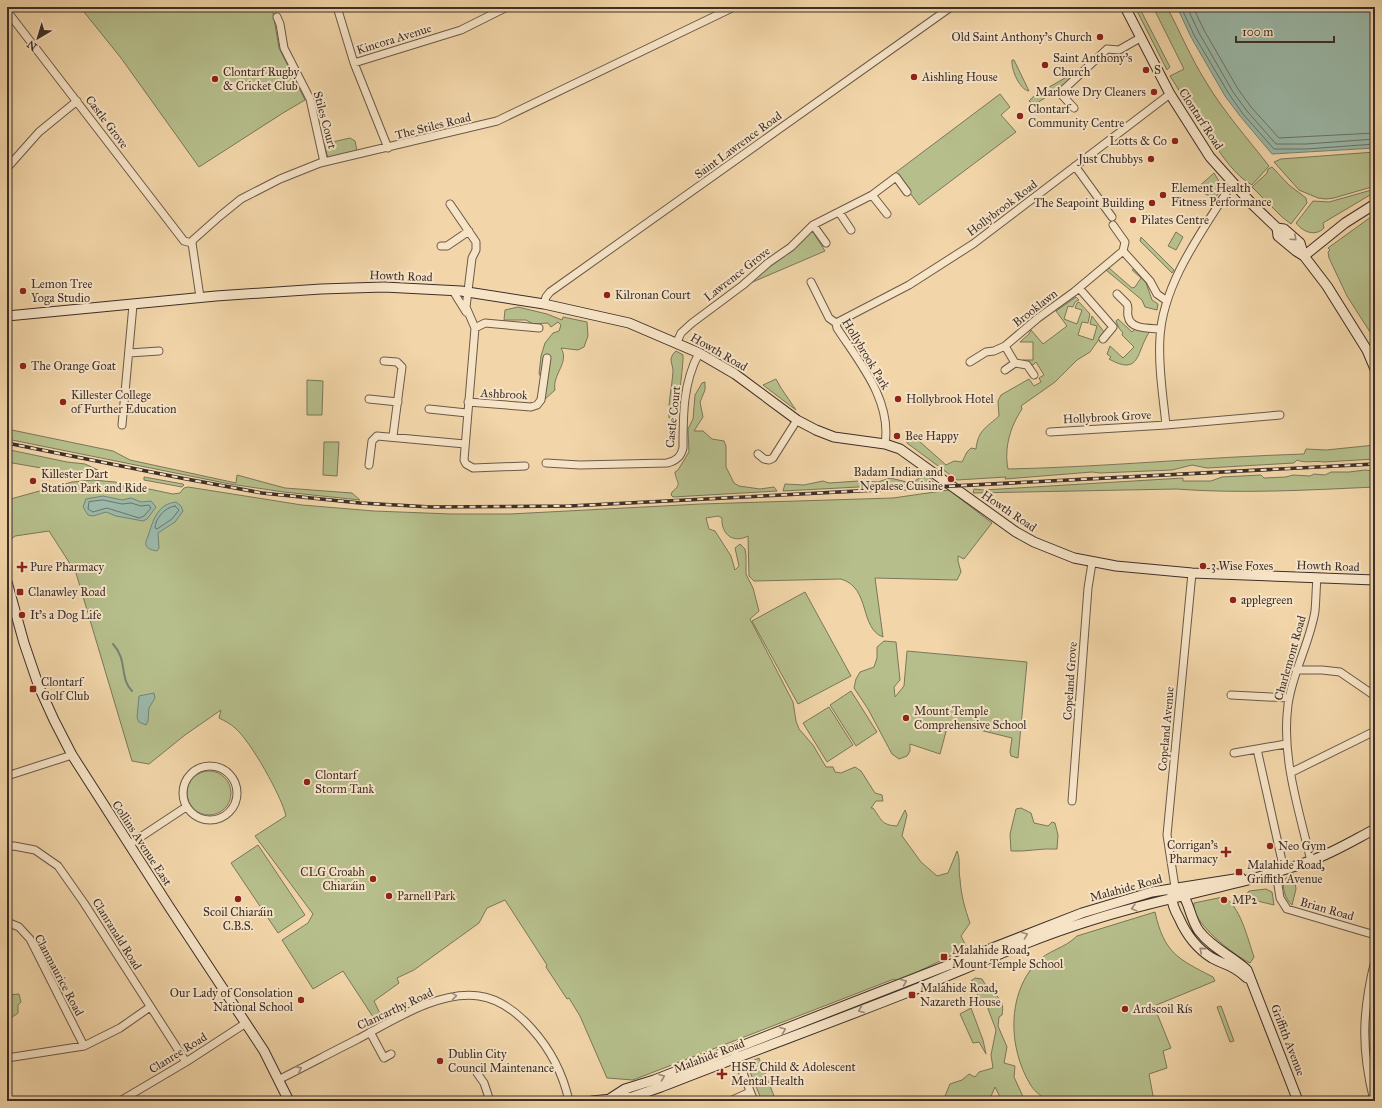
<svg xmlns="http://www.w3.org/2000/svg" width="1382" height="1108" font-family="'IM FELL Great Primer',serif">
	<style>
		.green { fill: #b6bf8c; stroke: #7a775a }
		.water { fill: #9bb9a9; stroke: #758276 }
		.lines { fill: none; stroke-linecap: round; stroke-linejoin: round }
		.shore { stroke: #6c7469; stroke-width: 1 }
		.stream { stroke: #758276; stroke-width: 2 }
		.minor-casing { stroke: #6a5949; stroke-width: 9 }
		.secondary-casing { stroke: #3d2f29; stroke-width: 11 }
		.minor { stroke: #f7e4c7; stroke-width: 7 }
		.secondary { stroke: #f7e4c7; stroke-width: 9 }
		.rail-casing { stroke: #3d2f29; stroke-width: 3.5 }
		.rail { stroke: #f7e4c7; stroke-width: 2; stroke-dasharray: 6; stroke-linecap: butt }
		.oneway { stroke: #9a8a78 }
		.poi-dot { fill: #8f2418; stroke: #f7e4c7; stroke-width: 1.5 }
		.labels { text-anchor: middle; stroke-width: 4; stroke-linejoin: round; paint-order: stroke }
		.poi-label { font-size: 12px; fill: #3d2f29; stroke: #f7e4c7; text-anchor: start }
		.street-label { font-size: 12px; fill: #3d2f29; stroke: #f7e4c7 }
	</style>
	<rect width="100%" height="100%" fill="#f2d6a9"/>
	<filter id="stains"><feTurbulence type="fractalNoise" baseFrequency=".005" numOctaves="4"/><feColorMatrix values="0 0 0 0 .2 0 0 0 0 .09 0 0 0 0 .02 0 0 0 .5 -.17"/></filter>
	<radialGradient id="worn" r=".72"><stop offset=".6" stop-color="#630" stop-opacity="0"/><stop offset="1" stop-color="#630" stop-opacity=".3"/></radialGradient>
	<!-- green -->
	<path class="green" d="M80 7H272L279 48 305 100 283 113 199 167 121 58Z
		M1135 7H1139L1170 67 1167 70Z
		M1153 7H1166L1168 9C1180 32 1191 58 1206 82 1224 112 1248 139 1269 166L1252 185C1235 176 1222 155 1211 140V137L1207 131 1204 130 1170 76 1184 69Z
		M1012 60H1014L1029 91C1020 90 1011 70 1012 60Z
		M1081 69 1063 86 1034 105 1029 101 1035 95Z
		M1000 94 1010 107 1001 115 1016 132 919 205 895 173Z
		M350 138 355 141 357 151 328 158 324 144Z
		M1375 152V186L1334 198 1326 199 1318 198 1299 190 1274 162 1281 159Z
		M1272 167 1289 185 1306 198 1307 203 1291 224 1282 217 1252 187 1267 173 1268 169Z
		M1214 173 1222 186 1215 199 1196 189Z
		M1375 189V192L1323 223 1324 228C1315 237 1303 232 1296 223L1313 201 1329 202Z
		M1375 214V327L1370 332 1347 296 1329 258 1328 252 1330 250 1328 248Z
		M810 232H813L825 251 748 284Z
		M1176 232 1183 237 1176 250 1168 246Z
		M1141 237 1174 270 1172 273 1140 241Z
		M1109 268 1132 288 1135 287 1141 278 1132 270 1134 269 1146 283 1152 300 1158 304 1157 310 1145 307 1142 300 1106 270Z
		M1076 297 1079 300 1075 302 1073 307 1068 306 1064 319 1077 324 1082 310 1075 308 1077 303 1079 302 1090 314 1088 323 1082 322 1078 335 1093 340 1097 326 1090 324 1092 316 1104 332 1090 352 1077 360 1055 382 1021 406 1022 409C1010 427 1004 448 1008 469 1107 467 1205 457 1304 454L1306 449 1326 450 1375 445V459L1324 462C1314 460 1307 464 1297 460L1294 463 1207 468 1192 465 1172 470 1100 473 1092 472 1005 479 1006 477 957 480 907 443 906 439 908 438 919 441 946 465 954 461 962 462 967 452 971 448 976 449C978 430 986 428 999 416L998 401 1001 395 1029 379 1034 386 1041 382 1039 378 1044 375 1036 362 1033 365 1023 360H1033V342H1020L1021 341 1029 334 1031 330 1043 344 1067 326 1056 311Z
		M518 307 547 314 562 320 563 317 587 322 588 336 584 347 578 350 561 348C570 363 552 374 555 390L544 400 546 384 539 374 541 356 545 343 553 333 559 331 561 325 558 322 551 327 548 323 533 324 526 320H504L505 310Z
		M1118 319 1132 332 1135 329 1150 331C1136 351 1141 377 1109 359L1111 357 1107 354 1110 346 1123 358 1134 347 1122 335 1123 333 1119 328 1116 321Z
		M676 351 683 355C684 360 677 417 674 420L669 418C668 400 672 388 673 371 673 367 671 363 671 359 672 355 673 354 676 351Z
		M776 379 781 388 796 410 763 385Z
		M307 380 323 381 322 415H307Z
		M705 382V390L700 402 703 417 694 431H703L712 439 724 441 726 446V467L734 483 739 486 760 489 774 487 777 491 673 497 671 495 672 492C683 483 676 483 675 472L678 470 689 452 688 429 693 419 695 395 702 383Z
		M7 429 113 451 130 460 236 483 237 475 285 488 352 493 360 500 284 492 230 484 7 439Z
		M324 442H339L337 476 323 475Z
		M10 450 67 462 85 464 98 470 64 472 7 462V451Z
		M1365 470 1375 471V487C1308 490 1242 494 1176 489L973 493 974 489 984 490 1183 478V481H1211L1222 477 1261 475 1264 478 1286 477 1293 475 1310 476 1314 474 1325 475 1331 472H1349Z
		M924 471 934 483 783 491 785 484 804 485 823 481 829 483 859 481 878 482 890 478 911 483 918 479Z
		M144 477 183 484 184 485 182 487 144 480Z
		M93 480 115 482 173 494 180 493 184 488 188 487 302 505 374 511 451 514H510L701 504 893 498 949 490 992 523 964 559 958 556V561L961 572 957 580 875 578 883 637C859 628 871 588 841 579L754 581 749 576 748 536C733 544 721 534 722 518L718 516 706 518 709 529 715 531 731 556 735 570 739 566 735 548 740 544 745 549 746 556V574L753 588 759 611 750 619 793 702 796 721 799 729 813 745 826 767H833L835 772 841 773 855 767 861 771 875 793 882 795 883 801H876L871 808H873C882 820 881 825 897 826L905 810 907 815 902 836 921 862 937 876 948 873 957 851C961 860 958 869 960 879 961 895 965 909 970 923L961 936 966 946 962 948 963 950C940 960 920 972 897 981L894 979 633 1080 607 1078 580 1016 569 998 567 999 546 967 547 965 505 900 487 908 479 923 414 970 397 978 399 983 374 1001 383 1020 377 1023 343 971 313 989 282 940 308 923 313 914 255 836 286 816C282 797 250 740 235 728 231 724 225 721 219 718L221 710 185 735 149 764 132 761 76 573 49 531 15 536 7 543V500L72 482Z
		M805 592 851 676 798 704 752 621Z
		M884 641 896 642 900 680 894 687 895 697 904 686 907 651 1027 662 1018 758 1011 756 1010 752 1012 738 951 723 948 724 940 754 910 744V751L907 756 899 759 892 754 868 709 854 688 856 679 860 672 874 667 877 658V647Z
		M851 691 877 732 856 746 830 705Z
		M829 707 853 745 827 762 803 723Z
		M187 793a22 22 0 1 1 44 0a22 22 0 1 1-44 0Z
		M1021 808 1031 813 1034 823 1048 826 1052 822 1055 823 1058 835 1057 849C1041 848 1026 852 1011 851L1010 834 1016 809Z
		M258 845 305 915 278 933 231 863Z
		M1294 875 1296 889 1292 905C1285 899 1282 888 1284 879Z
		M1266 889 1272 892 1274 905 1249 899 1245 896 1249 891Z
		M1223 897C1240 904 1248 940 1254 957L1250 963C1235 956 1190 922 1194 903Z
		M1155 912C1164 953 1178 959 1213 977L1215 981 1154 1006 1171 1048 1163 1051 1167 1068 1149 1074 1154 1101H1047C1041 1096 1033 1090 1030 1084 1008 1047 1007 995 1036 963 1048 950 1064 949 1077 936Z
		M975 978 982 979C991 996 1006 995 1002 1015L999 1017 998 1026 1007 1047 1004 1063 1015 1066 1014 1077 1025 1101H1002L995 1087 989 1101H943L950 1084 962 1080 969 1074 975 1077 979 1072 993 1068 991 1055 996 1030 987 1006 971 987V981Z
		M19 994 21 1002 18 1005V1013L11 1018 10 1025H8L7 995Z
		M1221 1006 1234 1041 1230 1042 1217 1007Z
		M971 1008 983 1040 986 1054 979 1042 973 1043 960 1014Z
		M759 1058 776 1101H762L748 1067 750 1062Z"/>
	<!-- water -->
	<path class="water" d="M1177 7H1375V148L1272 154 1240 116 1225 96 1191 37Z
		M103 496 122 500 131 498 141 502 151 501 156 507 147 519 143 521 116 516 106 512 93 516 88 515 83 507 86 499Z
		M176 502 181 506 183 511 175 522 158 533 159 548 157 551C153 550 148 550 146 545 145 542 147 539 148 536 153 521 157 504 176 502Z
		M154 693 155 698 149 708 148 721 146 725 139 722 137 718 139 696Z"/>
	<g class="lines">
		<!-- shore -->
		<path class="shore" d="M1181 7 1194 35 1229 94 1243 114 1274 149H1306L1375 144
			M1187 7 1199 33 1233 92 1247 111 1276 144H1306L1375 139
			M1193 7 1204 30 1238 89 1251 107 1279 138 1375 133
			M103 500 122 504 131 503 141 506 149 505 151 508 144 516 139 518 107 508 93 512 88 509 89 502Z
			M175 506 179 510 172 519 157 529 155 528C155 519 165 507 175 506Z"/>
		<!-- stream -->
		<path class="stream" d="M113 644C128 660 119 678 132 691"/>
		<!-- minor casing -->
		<g class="minor-casing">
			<path id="minor" d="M337 7 354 63 388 148
				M7 11 184 241 192 243
				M277 17 280 24 284 48 310 99 324 162
				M354 63 461 30 507 7
				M1074 108 1060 93 1107 49 1119 50 1140 38
				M1075 166 1112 217
				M7 168 39 132 77 101
				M872 195 887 214
				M450 204 476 242V250L472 258 466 307 475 328 464 460 466 464 473 468 525 466
				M839 212 851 230
				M813 225 826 243
				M441 246H447L469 231
				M1123 251 1150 281 1157 294 1167 301
				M811 282 829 318 836 323 837 328C859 362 892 400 885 444
				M1079 288 1113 327 1103 339
				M453 291 466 312
				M1117 294 1127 304C1129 308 1127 311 1128 316 1130 330 1150 328 1161 329
				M200 297 192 243 193 240 220 216 241 199 280 179 320 163 497 121 734 7
				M544 304 546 297 550 292 951 7
				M836 323 909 285 973 244 1170 94
				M475 328 485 323 539 328
				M677 342 681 333 692 323 743 285 768 263 791 247 813 225 872 195 896 177 907 192
				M1005 346 1015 363 1027 365 1034 375
				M129 353 159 351
				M384 361 397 362 402 367 393 436
				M970 362 986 352 994 351 1005 346 1038 318 1074 292 1123 251 1125 242 1113 225
				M1005 370 1015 363
				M369 399 398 402
				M468 402 531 407 537 405 541 400 547 358
				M429 409 467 413
				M122 425 133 305
				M1166 425C1163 396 1158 366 1160 337 1163 284 1201 233 1228 190L1234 184
				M1050 432 1166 425 1280 415
				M758 454 764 459 769 460 773 458 797 420
				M546 463 580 465 667 463C676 461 681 457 683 448 683 414 683 383 699 353
				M369 465 372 441 377 436 465 444
				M1296 670H1322L1340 672 1375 696
				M1231 695 1289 698
				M1257 749 1284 870
				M1234 753 1286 744
				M183 793a27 27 0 1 1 54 0a27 27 0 1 1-54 0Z
				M1292 772 1375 731
				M7 776 72 755
				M1072 801 1088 588 1092 563
				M130 844 186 807
				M7 847 14 846 35 850 58 866 84 903 186 1062
				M1311 861C1299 810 1281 757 1288 705 1292 673 1310 643 1315 611 1316 600 1316 589 1317 578
				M1276 872 1280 898 1287 909 1375 935
				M1175 887 1167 835 1192 573
				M7 922 19 927 30 939 84 1046
				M370 1032 384 1058 391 1054
				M735 1053 754 1101
				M7 1058 84 1046 120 1028 150 1007
				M477 1073 484 1083 490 1101
				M280 1079C306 1066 332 1052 358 1039 392 1021 439 990 479 996 500 999 518 1013 532 1029 550 1049 563 1074 569 1101
				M120 1101 186 1062 246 1023
				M730 1101 750 1092
				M1374 1101C1361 1049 1362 1012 1375 960"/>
		</g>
		<!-- secondary casing -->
		<g class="secondary-casing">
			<path id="secondary" d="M1125 7 1170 94 1210 157 1253 205 1277 228 1284 229 1300 243 1304 256 1327 286 1367 350 1375 369
				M1277 228 1278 236 1296 251 1304 256
				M1304 256 1345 223 1375 204
				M7 316 216 296 321 289 384 287 461 291 544 304 629 323 699 353 735 374 797 420 816 430 834 437 885 444 900 449 1016 532 1034 542 1074 558 1116 566 1192 573 1375 580
				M7 582 24 643 39 687 54 720 72 755 168 905 264 1051 289 1101
				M1181 892C1190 903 1190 919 1199 931 1212 948 1232 956 1247 970L1298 1101
				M1172 894C1171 902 1175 911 1179 918 1186 934 1196 948 1212 958 1227 966 1233 965 1247 978
				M611 1098 625 1089 654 1080 1082 913 1152 892 1241 878
				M592 1101 632 1097 661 1087C744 1054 828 1024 911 991 970 967 1028 940 1089 921 1162 897 1238 887 1310 861 1333 853 1354 840 1375 829"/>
		</g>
		<!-- minor -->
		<use href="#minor" class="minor"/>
		<!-- secondary -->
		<use href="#secondary" class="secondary"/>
		<!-- rail casing -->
		<g class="rail-casing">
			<path id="rail" d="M7 443 181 478 262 493 360 503 431 507 570 506 1375 464"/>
		</g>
		<!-- rail -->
		<use href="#rail" class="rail"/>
	</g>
	<!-- one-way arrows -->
	<defs><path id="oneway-chevron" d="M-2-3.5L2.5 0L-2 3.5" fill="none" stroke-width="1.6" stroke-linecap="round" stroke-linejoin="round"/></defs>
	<g class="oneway">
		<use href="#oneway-chevron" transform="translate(1294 238) rotate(42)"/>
		<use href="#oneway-chevron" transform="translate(1134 908) rotate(165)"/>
		<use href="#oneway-chevron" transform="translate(1025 935) rotate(-21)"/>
		<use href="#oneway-chevron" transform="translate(1202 950) rotate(-140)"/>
		<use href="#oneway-chevron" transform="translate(904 982) rotate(-22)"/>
		<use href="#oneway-chevron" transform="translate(454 996) rotate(-9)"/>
		<use href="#oneway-chevron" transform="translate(861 1010) rotate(158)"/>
		<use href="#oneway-chevron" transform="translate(783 1030) rotate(-21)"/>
		<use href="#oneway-chevron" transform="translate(299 1069) rotate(-26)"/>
		<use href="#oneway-chevron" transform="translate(662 1077) rotate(-21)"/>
	</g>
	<!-- markers -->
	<g class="poi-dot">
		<circle cx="1100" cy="37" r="4"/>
		<circle cx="1045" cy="65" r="4"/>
		<circle cx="1146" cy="70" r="4"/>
		<circle cx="914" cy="77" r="4"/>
		<circle cx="215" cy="79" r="4"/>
		<circle cx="1154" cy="92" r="4"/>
		<circle cx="1020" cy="116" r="4"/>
		<circle cx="1175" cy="141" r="4"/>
		<circle cx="1151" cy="159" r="4"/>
		<circle cx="1163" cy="195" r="4"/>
		<circle cx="1152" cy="203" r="4"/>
		<circle cx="1133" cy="220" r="4"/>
		<circle cx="23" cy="291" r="4"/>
		<circle cx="607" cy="295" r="4"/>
		<circle cx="23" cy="366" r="4"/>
		<circle cx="898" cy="399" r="4"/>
		<circle cx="63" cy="402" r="4"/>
		<circle cx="897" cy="436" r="4"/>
		<circle cx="951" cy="479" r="4"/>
		<circle cx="33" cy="481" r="4"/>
		<circle cx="1203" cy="566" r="4"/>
		<path d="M20 561h4v4h4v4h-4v4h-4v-4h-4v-4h4z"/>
		<rect x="16" y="588" width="8" height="8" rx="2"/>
		<circle cx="1233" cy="600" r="4"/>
		<circle cx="22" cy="615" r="4"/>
		<rect x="29" y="685" width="8" height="8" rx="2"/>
		<circle cx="906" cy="718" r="4"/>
		<circle cx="307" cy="782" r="4"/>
		<circle cx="1270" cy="846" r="4"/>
		<path d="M1224 846h4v4h4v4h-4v4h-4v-4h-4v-4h4z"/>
		<rect x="1235" y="868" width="8" height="8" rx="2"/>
		<circle cx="373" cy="879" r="4"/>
		<circle cx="389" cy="896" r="4"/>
		<circle cx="238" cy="899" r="4"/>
		<circle cx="1224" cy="900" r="4"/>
		<rect x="940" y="953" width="8" height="8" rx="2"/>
		<rect x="908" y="991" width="8" height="8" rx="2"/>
		<circle cx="301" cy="1000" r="4"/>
		<circle cx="1125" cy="1009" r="4"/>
		<circle cx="440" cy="1061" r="4"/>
		<path d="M720 1068h4v4h4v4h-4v4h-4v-4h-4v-4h4z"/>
	</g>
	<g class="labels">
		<!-- poi labels -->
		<g class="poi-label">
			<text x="1092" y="41" text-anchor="end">Old Saint Anthony's Church</text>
			<text x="1053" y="62">Saint Anthony's<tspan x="1053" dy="14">Church</tspan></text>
			<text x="1154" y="74">S</text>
			<text x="223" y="76">Clontarf Rugby<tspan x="223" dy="14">&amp; Cricket Club</tspan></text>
			<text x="922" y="81">Aishling House</text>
			<text x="1146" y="96" text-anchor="end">Marlowe Dry Cleaners</text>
			<text x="1028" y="113">Clontarf<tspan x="1028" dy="14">Community Centre</tspan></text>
			<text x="1167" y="145" text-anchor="end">Lotts &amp; Co</text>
			<text x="1143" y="163" text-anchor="end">Just Chubbys</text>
			<text x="1171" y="192">Element Health<tspan x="1171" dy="14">Fitness Performance</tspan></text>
			<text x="1144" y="207" text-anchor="end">The Seapoint Building</text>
			<text x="1141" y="224">Pilates Centre</text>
			<text x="31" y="288">Lemon Tree<tspan x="31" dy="14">Yoga Studio</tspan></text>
			<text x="615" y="299">Kilronan Court</text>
			<text x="31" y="370">The Orange Goat</text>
			<text x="71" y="399">Killester College<tspan x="71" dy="14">of Further Education</tspan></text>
			<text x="906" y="403">Hollybrook Hotel</text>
			<text x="905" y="440">Bee Happy</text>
			<text x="943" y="476" text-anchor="end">Badam Indian and<tspan x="943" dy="14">Nepalese Cuisine</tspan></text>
			<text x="41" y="478">Killester Dart<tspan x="41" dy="14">Station Park and Ride</tspan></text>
			<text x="1211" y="570">3 Wise Foxes</text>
			<text x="30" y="571">Pure Pharmacy</text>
			<text x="28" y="596">Clanawley Road</text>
			<text x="1241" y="604">applegreen</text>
			<text x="30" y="619">It’s a Dog Life</text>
			<text x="41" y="686">Clontarf<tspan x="41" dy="14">Golf Club</tspan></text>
			<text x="914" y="715">Mount Temple<tspan x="914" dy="14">Comprehensive School</tspan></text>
			<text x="315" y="779">Clontarf<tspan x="315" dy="14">Storm Tank</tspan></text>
			<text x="1218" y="849" text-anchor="end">Corrigan's<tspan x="1218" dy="14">Pharmacy</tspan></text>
			<text x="1278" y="850">Neo Gym</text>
			<text x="1247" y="869">Malahide Road,<tspan x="1247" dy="14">Griffith Avenue</tspan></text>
			<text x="365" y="876" text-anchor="end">CLG Croabh<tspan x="365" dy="14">Chiaráin</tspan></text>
			<text x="397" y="900">Parnell Park</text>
			<text x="1232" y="904">MP2</text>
			<text x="238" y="916" text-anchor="middle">Scoil Chiaráin<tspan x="238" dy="14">C.B.S.</tspan></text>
			<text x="952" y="954">Malahide Road,<tspan x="952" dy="14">Mount Temple School</tspan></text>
			<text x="920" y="992">Malahide Road,<tspan x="920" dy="14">Nazareth House</tspan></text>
			<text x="293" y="997" text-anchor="end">Our Lady of Consolation<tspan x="293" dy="14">National School</tspan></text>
			<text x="1133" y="1013">Ardscoil Rís</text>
			<text x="448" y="1058">Dublin City<tspan x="448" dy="14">Council Maintenance</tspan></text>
			<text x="731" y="1071">HSE Child &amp; Adolescent<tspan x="731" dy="14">Mental Health</tspan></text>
		</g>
		<!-- street labels -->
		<g class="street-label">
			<text transform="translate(394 39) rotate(-17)" y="4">Kincora Avenue</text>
			<text transform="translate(1201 119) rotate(57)" y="4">Clontarf Road</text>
			<text transform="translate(325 120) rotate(75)" y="4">Stiles Court</text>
			<text transform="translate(107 122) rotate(53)" y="4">Castle Grove</text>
			<text transform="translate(433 126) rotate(-14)" y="4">The Stiles Road</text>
			<text transform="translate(738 145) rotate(-36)" y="4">Saint Lawrence Road</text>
			<text transform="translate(1002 208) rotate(-37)" y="4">Hollybrook Road</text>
			<text transform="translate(737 274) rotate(-38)" y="4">Lawrence Grove</text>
			<text transform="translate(401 276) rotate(2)" y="4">Howth Road</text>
			<text transform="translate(1035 308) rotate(-38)" y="4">Brooklawn</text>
			<text transform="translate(719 352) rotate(30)" y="4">Howth Road</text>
			<text transform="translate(866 354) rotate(59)" y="4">Hollybrook Park</text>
			<text transform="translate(504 394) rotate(3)" y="4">Ashbrook</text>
			<text transform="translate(673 417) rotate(-84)" y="4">Castle Court</text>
			<text transform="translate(1107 417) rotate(-3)" y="4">Hollybrook Grove</text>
			<text transform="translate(1009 511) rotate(34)" y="4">Howth Road</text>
			<text transform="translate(1328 566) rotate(2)" y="4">Howth Road</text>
			<text transform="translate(1290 658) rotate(-74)" y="4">Charlemont Road</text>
			<text transform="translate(1070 681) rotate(-86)" y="4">Copeland Grove</text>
			<text transform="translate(1166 729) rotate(-85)" y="4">Copeland Avenue</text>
			<text transform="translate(142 843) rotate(57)" y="4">Collins Avenue East</text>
			<text transform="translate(1126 888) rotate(-15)" y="4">Malahide Road</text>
			<text transform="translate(1327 909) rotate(16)" y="4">Brian Road</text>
			<text transform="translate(117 934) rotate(58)" y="4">Clanranald Road</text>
			<text transform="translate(59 975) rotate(62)" y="4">Clanmaurice Road</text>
			<text transform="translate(395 1009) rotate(-25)" y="4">Clancarthy Road</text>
			<text transform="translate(1288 1040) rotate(69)" y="4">Griffith Avenue</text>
			<text transform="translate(178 1053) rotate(-32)" y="4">Clanree Road</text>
			<text transform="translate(709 1056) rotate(-21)" y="4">Malahide Road</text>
		</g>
	</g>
	<!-- margin -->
	<rect width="1382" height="1108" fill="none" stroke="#f2d6a9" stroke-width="24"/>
	<rect x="8" y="8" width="1366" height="1092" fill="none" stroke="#3d2f29" stroke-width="2"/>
	<rect x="12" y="12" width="1358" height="1084" fill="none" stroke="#3d2f29"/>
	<!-- north arrow -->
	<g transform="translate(38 38) rotate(218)" stroke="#f7e4c7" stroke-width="3" paint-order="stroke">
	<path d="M0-3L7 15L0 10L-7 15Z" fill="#3d2f29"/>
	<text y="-6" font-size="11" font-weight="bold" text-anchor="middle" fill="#3d2f29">N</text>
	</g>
	<!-- scale -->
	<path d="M1236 36v6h98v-6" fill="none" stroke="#3d2f29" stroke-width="2"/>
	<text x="1242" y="36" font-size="12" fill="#3d2f29" stroke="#f7e4c7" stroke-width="3" paint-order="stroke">100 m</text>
	<rect width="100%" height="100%" filter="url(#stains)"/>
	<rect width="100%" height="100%" fill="url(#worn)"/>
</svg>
